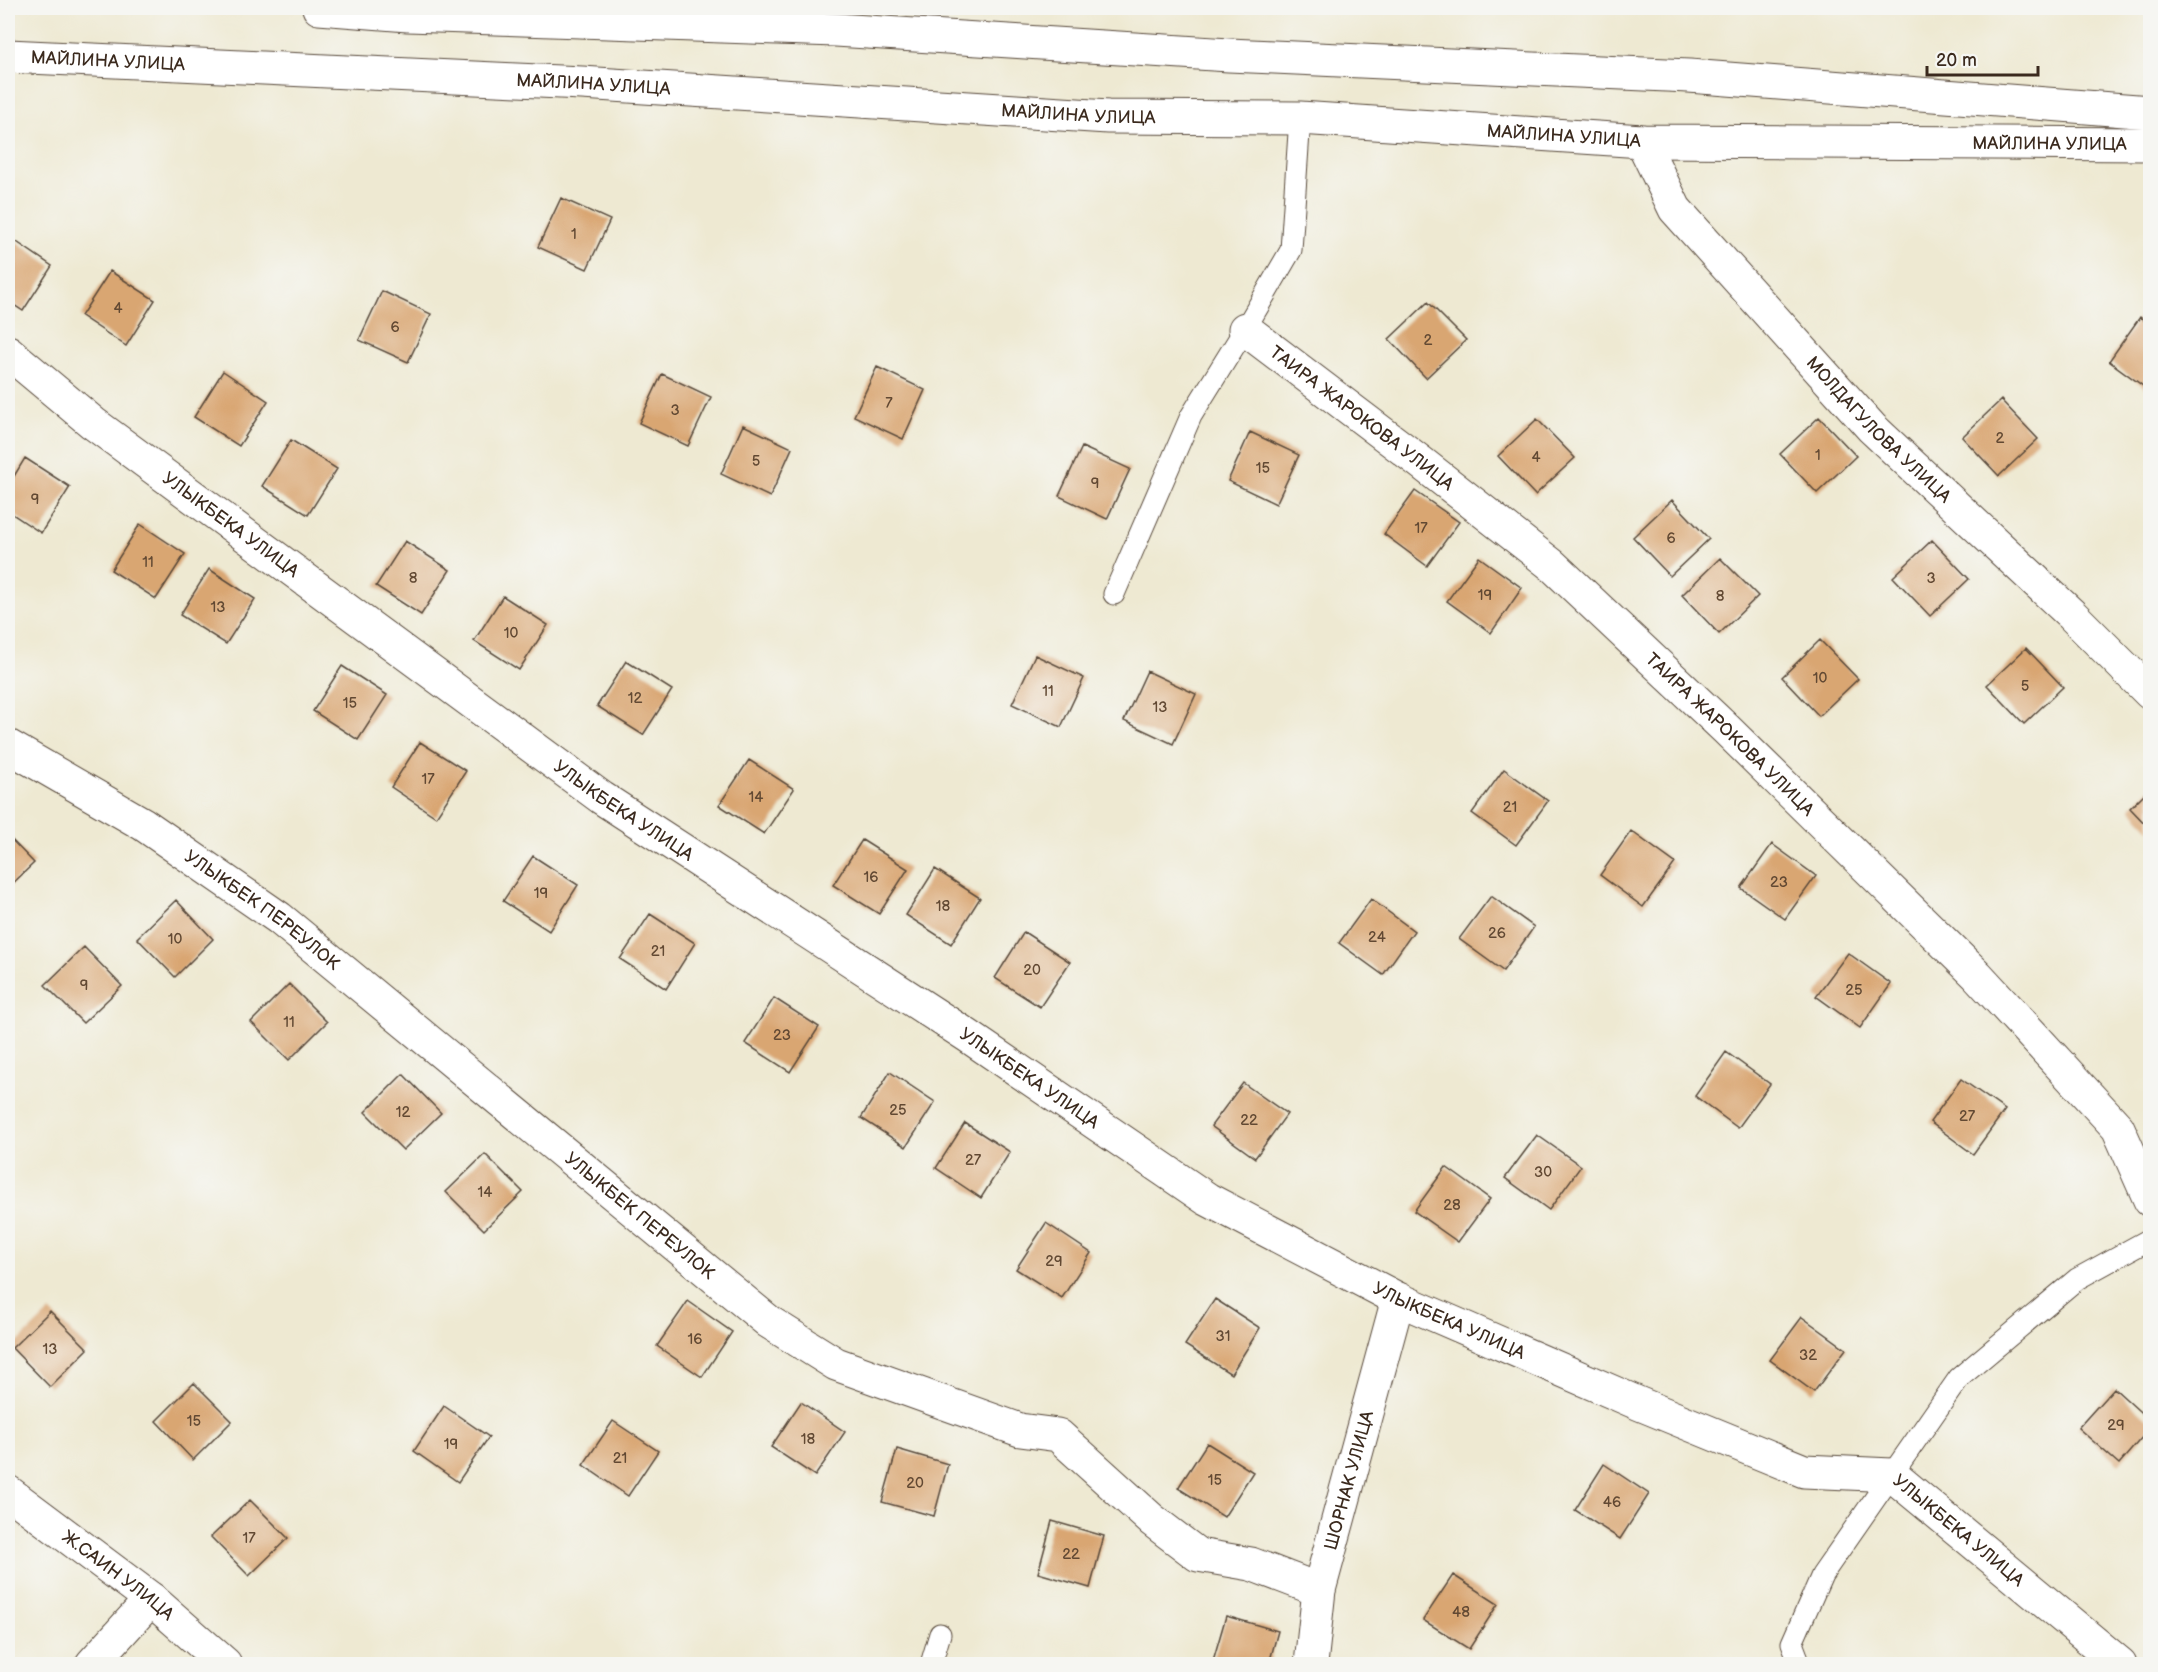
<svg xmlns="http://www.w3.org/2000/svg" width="2158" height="1672" font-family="'Balsamiq Sans',sans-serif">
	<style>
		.building { fill: #d9a672 }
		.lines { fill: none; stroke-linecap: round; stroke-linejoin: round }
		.service-casing { stroke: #564739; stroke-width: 23 }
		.minor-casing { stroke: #564739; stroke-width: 35 }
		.tertiary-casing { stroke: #564739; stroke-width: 35 }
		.service { stroke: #fff; stroke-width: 21 }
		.minor { stroke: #fff; stroke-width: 33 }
		.tertiary { stroke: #fff; stroke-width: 33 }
		.labels { text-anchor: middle; stroke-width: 5; stroke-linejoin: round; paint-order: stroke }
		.number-label { font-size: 15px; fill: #624933 }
		.street-label { font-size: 18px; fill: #3b2a1e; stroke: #f6f6f2 }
	</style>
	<rect width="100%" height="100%" fill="#f6f6f2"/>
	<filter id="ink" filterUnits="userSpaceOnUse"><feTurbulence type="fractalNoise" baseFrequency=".0167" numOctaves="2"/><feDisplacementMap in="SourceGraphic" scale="12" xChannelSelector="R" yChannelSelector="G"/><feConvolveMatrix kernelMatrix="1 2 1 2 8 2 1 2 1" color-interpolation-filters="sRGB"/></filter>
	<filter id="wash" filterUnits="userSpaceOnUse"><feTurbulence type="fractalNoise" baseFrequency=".008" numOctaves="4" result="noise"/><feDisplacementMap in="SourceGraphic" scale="24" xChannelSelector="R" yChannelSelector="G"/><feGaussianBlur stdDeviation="1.35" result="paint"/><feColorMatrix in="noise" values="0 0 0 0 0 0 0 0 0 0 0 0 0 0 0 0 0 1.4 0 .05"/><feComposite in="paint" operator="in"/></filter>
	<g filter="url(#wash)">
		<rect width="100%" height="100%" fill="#eee9d2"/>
		<g id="blocks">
			<!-- building -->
			<path class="building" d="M561 198 610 220 587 269 538 247Z
				M8 236 52 266 23 311 8 301Z
				M110 271 155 300 126 346 81 316Z
				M382 291 431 314 408 362 359 340Z
				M1428 302 1466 340 1426 378 1389 339Z
				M2140 317 2150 325V391L2109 361Z
				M877 367 925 390 903 439 854 416Z
				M223 371 268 401 239 446 194 417Z
				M662 374 711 397 688 446 639 423Z
				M2001 400 2038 439 1999 476 1962 437Z
				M1819 417 1856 456 1817 493 1780 454Z
				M1537 419 1575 458 1535 495 1498 456Z
				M743 425 792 448 770 497 721 474Z
				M1250 432 1299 455 1276 504 1228 481Z
				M291 440 337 469 308 515 262 486Z
				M1082 447 1130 469 1107 519 1059 496Z
				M25 458 70 487 41 533 8 511V486Z
				M1415 491 1459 522 1427 566 1384 534Z
				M1672 500 1709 539 1670 576 1633 537Z
				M140 524 185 554 156 599 111 570Z
				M1932 540 1969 579 1930 616 1893 577Z
				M405 541 450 570 421 615 376 586Z
				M1479 557 1522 588 1491 633 1447 601Z
				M1720 558 1758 596 1719 634 1682 595Z
				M209 569 255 599 226 644 180 615Z
				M503 596 548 625 519 670 474 641Z
				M1820 640 1858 679 1819 716 1782 677Z
				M2026 648 2063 687 2024 724 1987 685Z
				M1035 655 1084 678 1061 727 1012 704Z
				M626 661 672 690 643 735 597 706Z
				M342 666 387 695 358 740 313 711Z
				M1147 671 1196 694 1173 744 1124 721Z
				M420 742 466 771 436 817 391 787Z
				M749 760 794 789 764 834 719 805Z
				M1504 769 1548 801 1516 845 1472 813Z
				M2150 788V829L2130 808Z
				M1631 831 1675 863 1643 907 1600 875Z
				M8 836 34 863 8 888Z
				M862 840 908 869 879 914 833 885Z
				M1772 844 1816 876 1785 919 1741 888Z
				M533 856 578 885 549 931 503 901Z
				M935 869 980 898 951 944 906 915Z
				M1491 896 1534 927 1503 971 1459 939Z
				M1371 899 1414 931 1383 975 1339 943Z
				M176 900 213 939 175 977 137 938Z
				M650 914 695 943 666 989 620 959Z
				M1024 932 1070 962 1040 1007 995 978Z
				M84 947 122 986 83 1023 45 985Z
				M1848 953 1891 984 1860 1028 1816 996Z
				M289 984 327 1022 289 1060 251 1022Z
				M774 998 819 1027 790 1072 745 1043Z
				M1726 1052 1770 1084 1738 1128 1695 1096Z
				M890 1072 935 1102 906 1147 861 1118Z
				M403 1074 441 1113 403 1150 365 1112Z
				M1961 1079 2005 1110 1973 1154 1930 1122Z
				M1243 1083 1287 1114 1255 1158 1211 1126Z
				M965 1123 1010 1152 981 1198 936 1168Z
				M1537 1135 1581 1166 1549 1210 1505 1178Z
				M485 1154 523 1192 484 1230 446 1192Z
				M1446 1167 1490 1199 1458 1242 1414 1211Z
				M1046 1223 1091 1253 1062 1298 1016 1269Z
				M1215 1299 1260 1328 1231 1374 1185 1345Z
				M688 1301 732 1332 702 1377 657 1346Z
				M50 1311 88 1349 50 1387 12 1348Z
				M1802 1317 1846 1349 1814 1392 1770 1360Z
				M194 1383 232 1421 193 1460 156 1421Z
				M2114 1388 2150 1421V1428L2119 1464 2078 1428Z
				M801 1402 845 1432 815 1476 771 1447Z
				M444 1406 489 1437 458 1482 414 1451Z
				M613 1421 658 1451 628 1496 583 1465Z
				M1207 1443 1253 1472 1224 1517 1178 1488Z
				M897 1449 948 1464 934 1516 882 1502Z
				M1604 1464 1649 1494 1620 1539 1575 1510Z
				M250 1500 288 1538 249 1576 211 1537Z
				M1052 1521 1104 1536 1090 1588 1038 1573Z
				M1453 1575 1498 1604 1469 1649 1423 1620Z
				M1226 1616 1278 1631 1269 1664H1212Z"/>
		</g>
	</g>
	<g filter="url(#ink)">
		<use href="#blocks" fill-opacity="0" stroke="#564739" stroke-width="1.5"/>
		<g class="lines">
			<!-- service casing -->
			<g class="service-casing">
				<path id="service" d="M1114 594 1191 416 1245 329 1291 250 1300 118
					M931 1664 940 1634
					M1800 1664 1792 1643 1822 1575 1959 1378 2077 1279 2150 1239"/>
			</g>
			<!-- minor casing -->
			<g class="minor-casing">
				<g id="minor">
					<path id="s1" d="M1642 141 1675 209 1872 428 2072 615 2150 693"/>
					<path id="s2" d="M1245 329 1419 461 1552 565 1726 729 1977 975 2118 1128 2150 1200"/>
					<path id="s3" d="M8 352 93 423 602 798 968 1036 1207 1199 1398 1299 1640 1404 1804 1471 1892 1475 2120 1664"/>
					<path id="s4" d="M8 746 143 824 279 918 769 1322 836 1364 1020 1430 1058 1435 1152 1520 1198 1555 1251 1564 1319 1590"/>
					<path id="s5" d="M8 1492 151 1599 225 1664"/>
					<path d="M92 1664 151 1599"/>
					<path id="s6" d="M1311 1664 1319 1590 1398 1299"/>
				</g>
			</g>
			<!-- tertiary casing -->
			<g class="tertiary-casing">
				<g id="tertiary">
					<path d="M319 8 408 15 836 30 1229 55 1689 76 2150 112"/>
					<path id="s7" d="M8 56 582 83 1108 117 1300 118 1642 141 2150 144"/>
				</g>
			</g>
			<!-- service -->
			<use href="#service" class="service"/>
			<!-- minor -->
			<use href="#minor" class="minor"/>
			<!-- tertiary -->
			<use href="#tertiary" class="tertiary"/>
		</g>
	</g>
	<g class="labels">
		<!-- number labels -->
		<g class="number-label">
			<text x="574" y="239">1</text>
			<text x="118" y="313">4</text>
			<text x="395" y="332">6</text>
			<text x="1428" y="345">2</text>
			<text x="889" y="408">7</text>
			<text x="675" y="415">3</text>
			<text x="2000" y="443">2</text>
			<text x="1818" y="460">1</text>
			<text x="1536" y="462">4</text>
			<text x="756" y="466">5</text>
			<text x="1263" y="473">15</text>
			<text x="1095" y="488">9</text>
			<text x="35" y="504">9</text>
			<text x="1421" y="533">17</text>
			<text x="1671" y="543">6</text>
			<text x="148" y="567">11</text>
			<text x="413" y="583">8</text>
			<text x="1931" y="583">3</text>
			<text x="1485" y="600">19</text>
			<text x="1720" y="601">8</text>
			<text x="218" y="612">13</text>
			<text x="511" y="638">10</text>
			<text x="1820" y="683">10</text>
			<text x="2025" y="691">5</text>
			<text x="1048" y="696">11</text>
			<text x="635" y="703">12</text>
			<text x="350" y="708">15</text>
			<text x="1160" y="712">13</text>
			<text x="428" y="784">17</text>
			<text x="756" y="802">14</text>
			<text x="1510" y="812">21</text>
			<text x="871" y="882">16</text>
			<text x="1779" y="887">23</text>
			<text x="541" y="898">19</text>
			<text x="943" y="911">18</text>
			<text x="1497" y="938">26</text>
			<text x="1377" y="942">24</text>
			<text x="175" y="944">10</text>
			<text x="658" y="956">21</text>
			<text x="1032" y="975">20</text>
			<text x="84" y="990">9</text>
			<text x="1854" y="995">25</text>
			<text x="289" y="1027">11</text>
			<text x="782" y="1040">23</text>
			<text x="898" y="1115">25</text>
			<text x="403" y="1117">12</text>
			<text x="1967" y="1121">27</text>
			<text x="1249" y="1125">22</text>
			<text x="973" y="1165">27</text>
			<text x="1543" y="1177">30</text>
			<text x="485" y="1197">14</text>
			<text x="1452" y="1210">28</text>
			<text x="1054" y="1266">29</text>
			<text x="1223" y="1341">31</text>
			<text x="695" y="1344">16</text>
			<text x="50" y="1354">13</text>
			<text x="1808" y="1360">32</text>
			<text x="194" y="1426">15</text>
			<text x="2116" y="1430">29</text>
			<text x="808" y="1444">18</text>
			<text x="451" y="1449">19</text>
			<text x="620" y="1463">21</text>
			<text x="1215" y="1485">15</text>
			<text x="915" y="1488">20</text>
			<text x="1612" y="1507">46</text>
			<text x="249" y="1543">17</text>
			<text x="1071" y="1559">22</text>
			<text x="1461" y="1617">48</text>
		</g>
		<!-- street labels -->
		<g class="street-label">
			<text dy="6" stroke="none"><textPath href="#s7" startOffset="100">МАЙЛИНА УЛИЦА</textPath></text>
			<text dy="6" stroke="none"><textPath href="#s7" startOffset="586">МАЙЛИНА УЛИЦА</textPath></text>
			<text dy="6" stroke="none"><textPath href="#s7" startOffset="1072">МАЙЛИНА УЛИЦА</textPath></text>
			<text dy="6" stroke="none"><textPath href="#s7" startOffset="1558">МАЙЛИНА УЛИЦА</textPath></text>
			<text dy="6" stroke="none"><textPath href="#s7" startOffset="2044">МАЙЛИНА УЛИЦА</textPath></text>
			<text dy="6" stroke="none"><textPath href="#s2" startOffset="147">ТАИРА ЖАРОКОВА УЛИЦА</textPath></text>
			<text dy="6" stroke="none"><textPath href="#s1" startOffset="376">МОЛДАГУЛОВА УЛИЦА</textPath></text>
			<text dy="6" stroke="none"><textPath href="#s3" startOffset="282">УЛЫКБЕКА УЛИЦА</textPath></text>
			<text dy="6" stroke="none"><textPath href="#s2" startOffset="633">ТАИРА ЖАРОКОВА УЛИЦА</textPath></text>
			<text dy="6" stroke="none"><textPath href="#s3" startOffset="768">УЛЫКБЕКА УЛИЦА</textPath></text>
			<text dy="6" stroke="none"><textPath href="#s4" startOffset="303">УЛЫКБЕК ПЕРЕУЛОК</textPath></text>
			<text dy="6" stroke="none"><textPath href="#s3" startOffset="1254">УЛЫКБЕКА УЛИЦА</textPath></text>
			<text dy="6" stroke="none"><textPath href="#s4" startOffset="789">УЛЫКБЕК ПЕРЕУЛОК</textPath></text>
			<text dy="6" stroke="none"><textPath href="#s3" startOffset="1740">УЛЫКБЕКА УЛИЦА</textPath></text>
			<text dy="6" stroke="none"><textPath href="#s6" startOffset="188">ШОРНАК УЛИЦА</textPath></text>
			<text dy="6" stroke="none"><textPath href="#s3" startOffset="2300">УЛЫКБЕКА УЛИЦА</textPath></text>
			<text dy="6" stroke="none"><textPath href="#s5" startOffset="138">Ж.САИН УЛИЦА</textPath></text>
		</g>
	</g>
	<!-- margin -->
	<rect width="2158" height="1672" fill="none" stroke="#f6f6f2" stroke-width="30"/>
	<!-- scale -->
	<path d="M1927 66v9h111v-9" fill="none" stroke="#3b2a1e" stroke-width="3"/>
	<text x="1936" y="66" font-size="18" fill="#3b2a1e" stroke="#f6f6f2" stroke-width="4.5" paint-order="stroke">20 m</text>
</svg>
